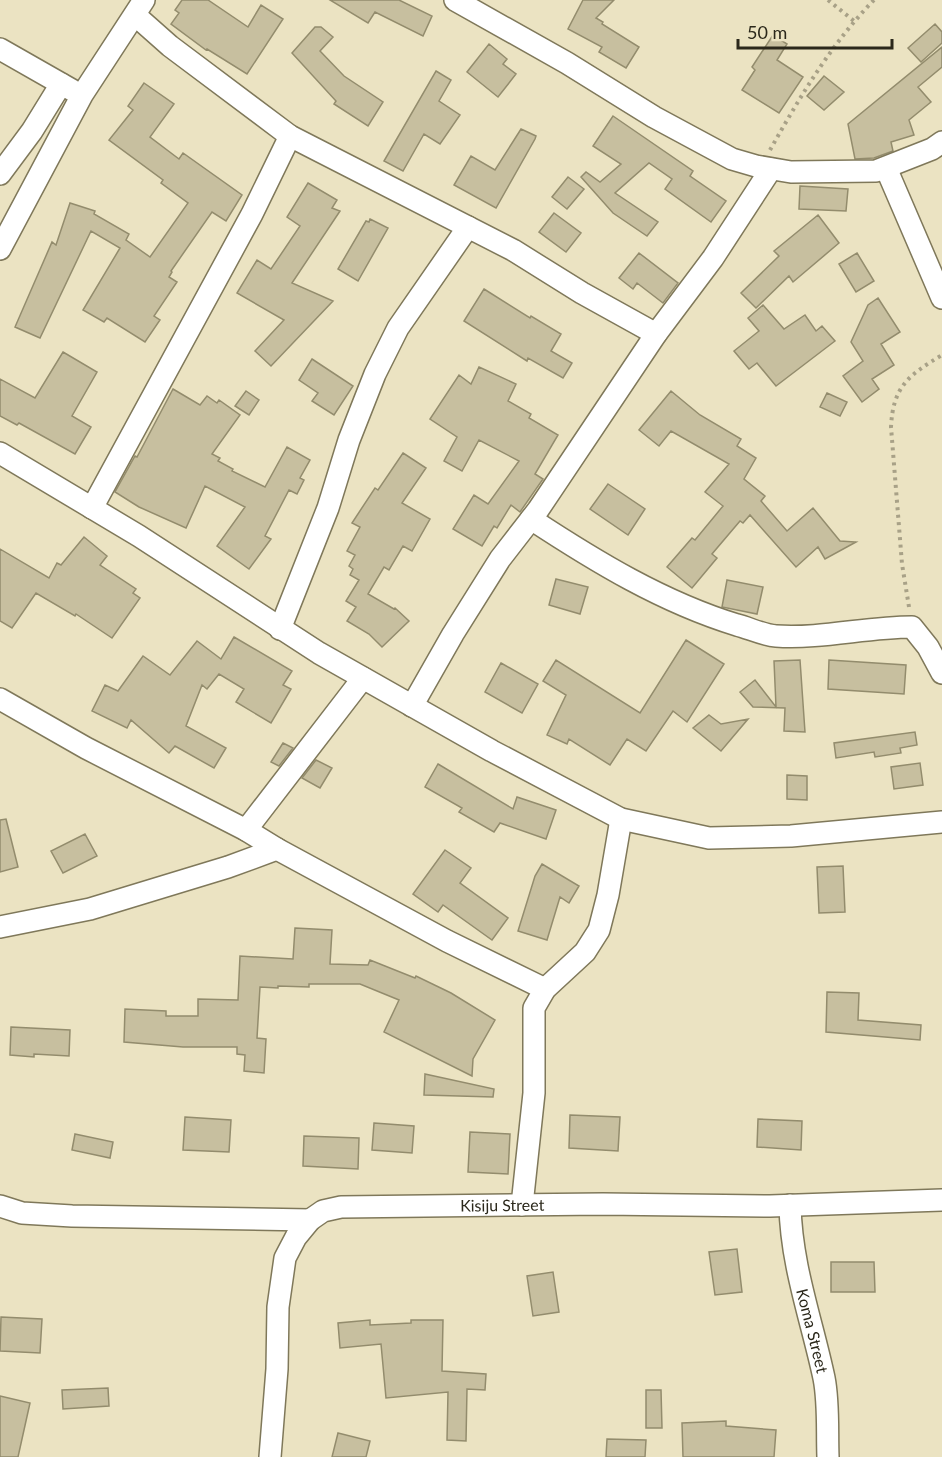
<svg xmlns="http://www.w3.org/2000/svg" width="942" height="1457" font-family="Lato,sans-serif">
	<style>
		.building { fill: #c7bf9f; stroke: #938c6d; stroke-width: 1.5 }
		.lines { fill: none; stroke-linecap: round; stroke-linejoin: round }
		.minor-casing { stroke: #7f785a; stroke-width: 24 }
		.path { stroke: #a8a187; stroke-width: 4; stroke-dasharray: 3 4.5; stroke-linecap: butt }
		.minor { stroke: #fff; stroke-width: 21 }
		.labels { text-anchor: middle; stroke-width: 4.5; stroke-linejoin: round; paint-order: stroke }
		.street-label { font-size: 16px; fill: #2b281b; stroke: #ebe3c2 }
	</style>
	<rect width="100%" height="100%" fill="#ebe3c2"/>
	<!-- building -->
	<path class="building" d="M182 0H208L248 27 261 5 283 19 247 74 207 49 206 50 171 24 179 13 175 10Z
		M330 0H399L432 16 423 36 375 12 368 23Z
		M583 0H614L596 18 603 22 602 24 639 47 626 68 599 52 602 47 568 29Z
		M935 24 942 32V43L921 62 908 48Z
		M315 27H321L333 37 320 51 344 76 383 102 368 126 334 104 336 101 292 53Z
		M773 35 787 44 777 60 803 77 779 113 742 90 755 70 752 67Z
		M489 44 507 59 503 64 516 74 498 97 467 72Z
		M942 47V67L918 87 931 102 909 120 914 135 891 142 893 151 874 158 855 159 848 124Z
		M436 71 451 80 439 101 460 115 440 144 424 134 403 171 384 161Z
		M824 76 844 92 824 110 807 96Z
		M144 83 174 104 150 137 179 159 183 153 242 195 226 221 212 212 171 271 172 272 169 277 177 282 154 316 160 320 145 342 107 318 104 322 83 310 120 248 91 231 40 338 15 327 52 242 56 245 70 203 95 211 94 214 129 234 126 240 150 257 188 203 161 183 163 180 109 140 133 110 128 106Z
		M613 116 693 171 690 176 726 201 711 222 665 189 672 179 649 163 615 193 658 222 647 236 613 213 581 177 586 172 600 182 621 164 593 146Z
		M521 129 536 136 535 139 496 208 454 185 471 156 495 170Z
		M568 177 584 189 567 209 552 197Z
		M308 183 337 200 332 208 340 211 292 283 333 301 271 366 255 351 284 320 237 293 257 260 271 269 300 226 287 217Z
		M800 186 848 189 846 211 799 209Z
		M554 213 581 233 566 252 539 232Z
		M818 215 839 243 793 282 789 276 756 308 741 293 779 256 774 251Z
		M370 219 388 228 358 281 338 269 366 221 369 222Z
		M639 253 678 283 663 303 637 283 633 289 619 278Z
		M857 253 874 281 856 292 839 264Z
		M484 289 530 318 531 316 561 334 551 351 572 363 563 378 528 358 527 361 464 321Z
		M878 298 900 332 881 344 894 365 872 379 879 389 862 402 843 376 863 361 851 342 868 305Z
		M763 305 784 329 805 315 816 331 822 326 835 341 776 386 757 363 749 369 734 351 759 331 748 318Z
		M63 352 97 372 72 416 91 427 75 454 19 423 17 425 0 416V379L35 398Z
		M312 359 353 386 334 415 312 401 318 393 299 380Z
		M479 367 516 384 508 401 531 414 529 418 558 435 535 474 543 479 520 512 511 505 497 528 494 526 482 546 453 529 474 495 488 504 519 461 479 440 462 471 444 461 457 437 430 419 459 375 471 384Z
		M173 389 200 405 207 396 217 403 219 400 240 415 212 454 220 458 218 461 233 469 232 471 265 487 287 447 310 460 300 478 304 480 297 494 289 490 265 536 271 539 249 569 217 546 245 507 205 486 186 528 139 507 115 492 135 456 137 457Z
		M246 391 259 400 249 415 235 406Z
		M671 391 700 415 741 439 737 446 756 458 744 479 765 496 761 501 787 531 813 508 840 541 856 542 825 559 818 547 796 567 750 515 743 523 740 521 712 554 717 558 692 588 667 567 692 538 695 540 723 506 705 492 729 464 671 431 659 446 639 430Z
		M827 393 847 402 840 416 820 407Z
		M403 453 426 468 402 503 430 519 412 551 403 546 389 570 384 567 368 594 394 609 395 608 409 621 382 647 369 634 347 621 356 607 346 601 359 580 350 575 353 569 349 566 355 555 347 551 360 527 352 523 375 488 378 490Z
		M608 484 645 509 628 535 590 509Z
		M84 537 107 556 100 565 136 589 133 593 140 598 112 638 76 614 75 616 36 593 12 628 0 621V549L49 578 57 563 61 565Z
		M556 579 588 587 580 614 549 605Z
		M727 580 763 587 757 614 722 607Z
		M234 637 292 671 283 685 291 689 271 723 236 702 244 689 219 674 207 689 202 685 186 726 226 748 214 768 175 746 169 753 131 720 127 728 92 711 105 685 118 691 143 656 170 675 197 641 221 659Z
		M686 640 724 664 687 722 673 711 646 751 627 739 610 765 569 739 567 744 547 735 566 695 543 681 556 660 640 713Z
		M800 660 805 732 784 731 785 708 753 707 740 692 755 680 776 707 774 661Z
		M829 660 906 665 904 694 828 689Z
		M501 663 538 684 522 713 485 692Z
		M709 715 721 724 748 719 721 751 693 728Z
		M915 732 917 745 900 748 901 753 875 757 874 752 836 758 834 743Z
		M283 743 293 748 279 766 271 762Z
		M316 760 332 768 320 788 302 778Z
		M920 763 923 785 894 789 891 767Z
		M438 764 513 809 517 797 556 810 546 839 500 823 494 832 459 812 462 808 425 787Z
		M787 775 807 776V800L787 799Z
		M6 819 18 867 0 872V820Z
		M85 834 97 856 63 873 51 851Z
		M445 850 471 868 460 883 508 918 492 940 443 905 438 912 413 894Z
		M542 864 579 886 569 903 560 897 547 940 518 931 535 876Z
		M843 866 845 912 819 913 817 867Z
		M295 928 332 930 330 964 368 965 370 960 415 978 416 976 451 993 495 1020 473 1059 472 1076 384 1032 399 1000 360 984H309V987L278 986V988L260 987 257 1038 266 1039 264 1073 244 1071 245 1055 237 1054V1047H183L124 1042 125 1009 166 1011V1016H198V999L238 1000 240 956 293 959Z
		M827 992 859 993 858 1020 921 1025 920 1040 826 1032Z
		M11 1027 70 1030 69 1056 34 1054V1057L10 1055Z
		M425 1074 494 1089 493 1097 424 1095Z
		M570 1115 620 1117 618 1151 569 1148Z
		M185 1117 231 1120 229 1152 183 1150Z
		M758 1119 802 1121 801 1150 757 1147Z
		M374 1123 414 1126 412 1153 372 1150Z
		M470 1132 510 1134 508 1174 468 1172Z
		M75 1134 113 1142 110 1158 72 1150Z
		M304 1136 359 1138 358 1169 303 1166Z
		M737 1249 742 1292 715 1295 709 1252Z
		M831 1262H874L875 1292H831Z
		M553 1272 559 1312 533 1316 527 1276Z
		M1 1317 42 1319 40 1353 0 1351Z
		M370 1320V1325L411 1323V1320H443L442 1371 486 1374 485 1390 467 1389 466 1441 447 1440 448 1392 386 1398 381 1344 340 1348 338 1323Z
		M108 1388 109 1406 63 1409 62 1390Z
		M646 1390H661L662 1428H646Z
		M0 1396 30 1403 18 1457H0Z
		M726 1421V1426L776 1430 774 1457H683L682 1423Z
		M338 1433 370 1441 366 1457H332Z
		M607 1439 646 1440 645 1457H606Z"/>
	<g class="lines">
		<!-- minor casing -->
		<g class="minor-casing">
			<g id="minor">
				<path d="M455 0 567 63 654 117 732 159 756 166 791 172 876 171 932 149 942 142"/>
				<path d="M135 15 170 46 290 136 513 250 582 293 656 334"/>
				<path d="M0 49 72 90"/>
				<path d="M886 168 942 298"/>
				<path d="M0 174 32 131 61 84"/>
				<path d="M0 249 82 95 144 0"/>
				<path d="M0 453 139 536 319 653 492 751 621 819 709 838 791 836 942 822"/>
				<path d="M92 508 252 214 290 136"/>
				<path d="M531 519C595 561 662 602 737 625 749 628 763 635 776 636 822 639 866 627 912 627L928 647 942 673"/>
				<path d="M280 629 328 508 349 440 375 374 398 328 468 227"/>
				<path d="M0 699 86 748 246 830 277 849 447 941 545 989"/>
				<path d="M412 706 453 634 500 559 538 510 656 334 713 258 771 169"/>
				<path d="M246 830 363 678"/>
				<path d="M0 927 90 909 228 867 277 849"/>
				<path d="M522 1205 534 1093V1008L545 989 585 952 599 930 608 895 621 819"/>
				<path id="s1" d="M790 1205C791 1265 812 1321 824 1378 829 1403 827 1431 828 1457"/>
				<path d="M0 1206 22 1213 72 1216 310 1220"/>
				<path id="s2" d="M270 1457 277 1369 278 1307 285 1258 296 1237 310 1220 323 1211 341 1207 603 1204 770 1206 942 1200"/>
			</g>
		</g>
		<!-- path -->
		<path class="path" d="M828 0 854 21
			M770 150C800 97 831 44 874 0
			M909 607 902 564 891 427C893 386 909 375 942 355"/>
		<!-- minor -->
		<use href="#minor" class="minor"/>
	</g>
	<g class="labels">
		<!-- street labels -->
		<g class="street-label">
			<text dy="6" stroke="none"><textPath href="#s2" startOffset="441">Kisiju Street</textPath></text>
			<text dy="6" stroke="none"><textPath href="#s1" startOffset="128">Koma Street</textPath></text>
		</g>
	</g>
	<!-- scale -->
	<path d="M738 39v9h154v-9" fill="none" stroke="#2b281b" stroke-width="3"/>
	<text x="747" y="39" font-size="18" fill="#2b281b" stroke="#ebe3c2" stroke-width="4.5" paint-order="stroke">50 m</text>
</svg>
